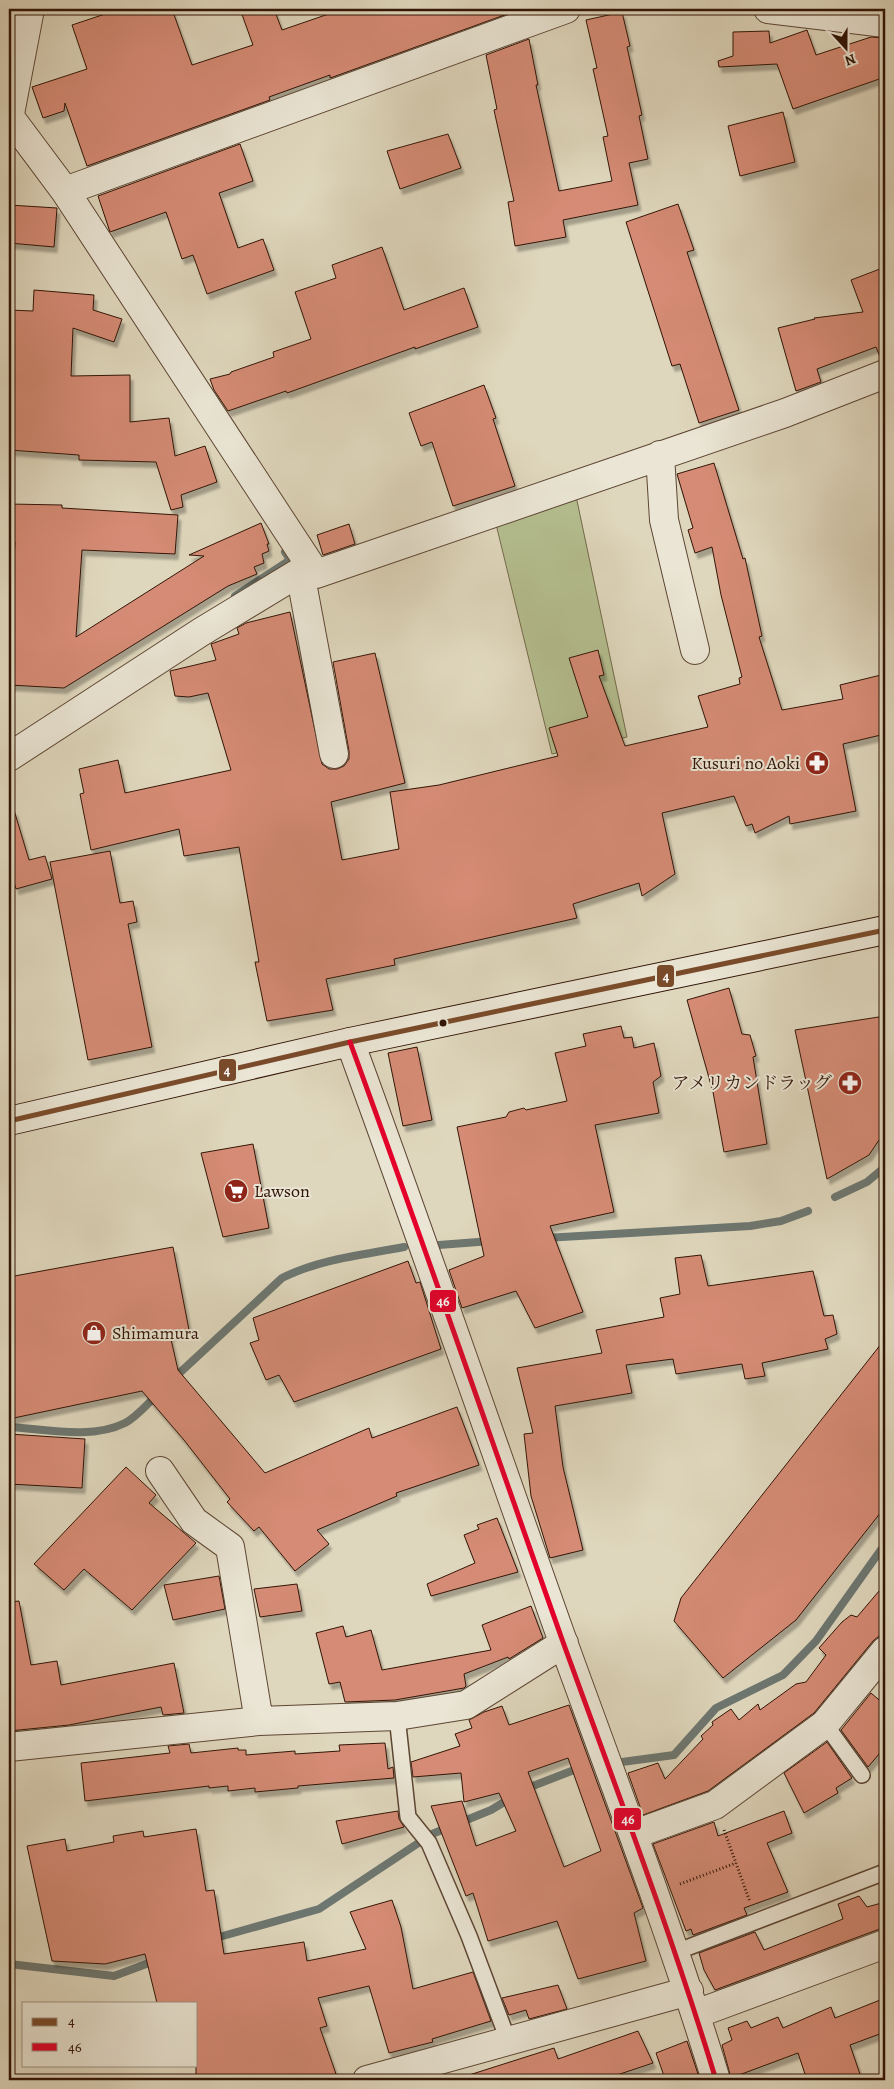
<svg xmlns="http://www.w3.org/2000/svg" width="894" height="2089" font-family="Alegreya,'Noto Serif JP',serif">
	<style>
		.green { fill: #b4be8f; stroke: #736a4a }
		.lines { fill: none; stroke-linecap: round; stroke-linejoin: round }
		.stream { stroke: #6d7771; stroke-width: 8 }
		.building { fill: #d58b74; stroke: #321506; fill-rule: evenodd; filter: url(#shadow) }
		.lane-casing { stroke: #5d4634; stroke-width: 18 }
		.street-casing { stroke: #5d4634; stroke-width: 30 }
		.secondary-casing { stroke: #321506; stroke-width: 30 }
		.path { stroke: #321506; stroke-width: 3; stroke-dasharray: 1 2.5; stroke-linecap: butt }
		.lane { stroke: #eae5d4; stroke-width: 15 }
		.street { stroke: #eae5d4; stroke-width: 28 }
		.secondary { stroke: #eae5d4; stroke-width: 28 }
		.bus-1-casing { stroke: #eae5d4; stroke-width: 9 }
		.bus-2-casing { stroke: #eae5d4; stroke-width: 9 }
		.bus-1 { stroke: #7a4b2a; stroke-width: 5 }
		.bus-2 { stroke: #e4002b; stroke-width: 5 }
		.bus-dot { fill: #321506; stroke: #eae5d4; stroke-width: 2 }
		.labels { text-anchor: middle; stroke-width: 4; stroke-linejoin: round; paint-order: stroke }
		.poi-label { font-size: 18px; fill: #321506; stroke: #eae5d4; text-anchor: end }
		.line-badge { stroke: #eae5d4; stroke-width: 2 }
		.badge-label { font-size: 14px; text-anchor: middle; font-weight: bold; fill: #fff }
	</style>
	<defs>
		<filter id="shadow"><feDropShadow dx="3" dy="5.5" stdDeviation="1" flood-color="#0004"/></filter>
	</defs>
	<rect width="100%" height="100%" fill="#dfd7bd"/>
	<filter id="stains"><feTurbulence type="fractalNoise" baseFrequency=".004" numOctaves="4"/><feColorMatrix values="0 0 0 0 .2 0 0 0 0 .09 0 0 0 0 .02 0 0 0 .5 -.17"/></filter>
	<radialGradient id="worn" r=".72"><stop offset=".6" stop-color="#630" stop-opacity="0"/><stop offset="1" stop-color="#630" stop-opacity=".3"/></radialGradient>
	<!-- green -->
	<path class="green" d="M576 496 627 737 552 754 495 520Z"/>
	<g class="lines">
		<!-- stream -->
		<path class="stream" d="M235 596 290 560 285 552
			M835 1197 867 1182 885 1167
			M545 1238 750 1226 781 1221 808 1211
			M439 1245 491 1241
			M173 1379 282 1278C320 1259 363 1255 404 1247
			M9 1427C45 1429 91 1440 125 1423 137 1417 148 1403 158 1394
			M622 1762 674 1755 716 1708 783 1675 816 1641 885 1544
			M525 1789 574 1770
			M212 1939 319 1909 432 1834 491 1810 511 1798
			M9 1964 114 1976 157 1960"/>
	</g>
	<!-- building -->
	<path class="building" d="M120 9H172L192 65 253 45 240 9H274L282 30 343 9H521L333 77 330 78V75L269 97 270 100 87 166 65 103 64 111 43 118 32 87 87 69 72 25Z
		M622 12 630 46 627 47 642 115 639 116 648 159 629 163 638 205 563 220 566 237 515 246 508 202 514 201 494 110 497 109 486 55 529 39 538 85H536L559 191 612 181 603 137 608 136 593 69 597 68 586 20Z
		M807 30 816 55 871 37 885 38V77L793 109 777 64 719 67 718 61 733 56V32L769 31 770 43Z
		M783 112 795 162 740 176 728 126Z
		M448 134 461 168 400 189 387 151Z
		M240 144 253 181 219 193 238 248 263 239 274 270 207 294 193 255 182 259 166 212 110 232 98 196Z
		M678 204 694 250 687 252 739 410 699 423 680 364 672 366 626 222Z
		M9 205 57 208 54 247 9 243Z
		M382 247 404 310 464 288 478 327 415 349V347L287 393 286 391 228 411 214 390 210 379 230 374 231 372 274 357 273 352 311 339 295 292 336 278 332 265Z
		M885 267V359H881L876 347 817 369 821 382 796 391 778 328 815 319 814 318 863 312 851 280Z
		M34 290 94 295 93 310 122 319 114 342 73 328 71 376 130 375V422L169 418 175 456 205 446 217 482 181 495 183 507 171 510 156 462 79 460V455L9 450V310L33 311Z
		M484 385 496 418 493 419 515 486 453 506 432 442 421 446 409 413Z
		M714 463 743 559 745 558 762 636 759 637 782 710 843 699 840 685 885 674V734L843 744 856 811 790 824 789 816 755 833 752 824 746 826 734 796 662 813 675 874 642 896 639 883 573 904 577 918 394 959 395 965 326 979 333 1010 267 1021 255 962H259L239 847 184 856 179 829 91 850 80 794 84 793 79 769 118 760 125 793 231 770 208 693 189 697 175 696 170 671 216 660 211 644 239 634 237 628 246 623 290 612 322 764 329 769H337L344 766 349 759V751L333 662 375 653 405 783 331 802 342 860 399 849 390 792 439 785 558 756 549 728 588 717 569 658 598 650 604 675 599 676 625 746 708 727 698 696 740 684 739 678 742 677 721 595 712 547 695 553 688 530 693 528 677 474Z
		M9 504 62 505V508L178 515 175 554 82 550 76 637 204 556 189 555 261 523 269 544H267L269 551 262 554 264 563 254 567 257 574 228 586 64 688 9 685V638L15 542H9Z
		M349 524 355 544 323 555 317 535Z
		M14 810 29 860 45 856 52 879 16 889 9 864V811Z
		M110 851 120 903 133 901 137 922 128 924 152 1047 88 1060 50 862Z
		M729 988 742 1034 750 1035 756 1056 753 1057 767 1144 724 1152 713 1092 687 1000Z
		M885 1016V1131L869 1155 827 1179 795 1030Z
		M621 1026 624 1038 632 1037 634 1048 654 1043 661 1076 653 1082 659 1113 595 1125 614 1212 550 1226 583 1312 535 1328 516 1291 462 1308 449 1270 484 1256 457 1127 506 1117 509 1112 524 1108 526 1110 567 1101 555 1053 586 1046 583 1034Z
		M417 1047 432 1120 403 1126 388 1053Z
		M253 1144 269 1228 223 1237 201 1153Z
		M173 1247 189 1330 170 1335 178 1370 265 1473 369 1428 372 1438 457 1407 479 1465 396 1493 397 1496 317 1530 329 1544 295 1571 259 1527 254 1531 227 1502 230 1499 184 1440 142 1391 9 1419V1277Z
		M701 1255 708 1286 813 1271 824 1316 833 1315 837 1334 825 1339 828 1349 762 1363 765 1376 745 1379 742 1364 676 1374 673 1359 626 1365 632 1393 555 1406 563 1467 583 1550 550 1558 531 1496 524 1434 533 1433 517 1368 602 1353 596 1330 664 1317 660 1298 680 1294 675 1258Z
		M408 1261 416 1283 420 1282 441 1349 294 1402 279 1375 266 1380 250 1343 259 1340 253 1318Z
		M885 1339V1507L796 1620 723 1678 674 1621 681 1598Z
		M9 1434 85 1439 82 1488 9 1484Z
		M126 1467 156 1495 149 1503 196 1543 132 1610 84 1569 64 1590 34 1564Z
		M497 1518 518 1572 431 1596 427 1584 475 1563 464 1535 479 1529 477 1525Z
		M219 1576 225 1609 173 1620 164 1585Z
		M297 1584 302 1611 260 1617 254 1589Z
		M885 1584V1631L873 1641 814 1713 708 1791 643 1815 628 1773 658 1763 665 1779 703 1739 701 1736 713 1725 712 1722 731 1709 739 1720 758 1704 760 1710 796 1684 806 1682 826 1655 819 1648 842 1622 851 1615 857 1617Z
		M19 1601 31 1665 57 1661 61 1685 174 1663 184 1713 163 1715 161 1707 69 1725 9 1731V1602Z
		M531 1606 543 1638 509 1659 508 1657 464 1674 466 1686 464 1688 395 1700 345 1702 340 1682 329 1684 316 1633 343 1626 346 1637 371 1630 382 1670 491 1650 482 1625Z
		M871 1693 885 1705V1747L868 1767 841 1730Z
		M569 1705 643 1908 634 1913 646 1961 578 1979 557 1921 488 1941 473 1893 466 1896 431 1806 462 1801 476 1846 516 1831 499 1793 464 1802 461 1773 413 1777 411 1762 460 1746 455 1734 472 1728 469 1720 484 1712 502 1706 509 1725ZM568 1758 601 1851 564 1867 528 1772Z
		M827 1742 852 1778 836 1788 838 1793 804 1813 784 1773Z
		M385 1743 388 1769 393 1767 394 1778 298 1786V1788L255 1792V1788L228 1791V1786L209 1788V1786L85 1801 81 1763 170 1753 168 1746 189 1744 191 1753 238 1748V1750H246V1755L295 1751V1754L340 1751 339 1745Z
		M398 1811 399 1819 404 1827 342 1844 336 1821Z
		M784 1811 792 1833 767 1843 788 1892 744 1908 747 1915 693 1935 691 1929 686 1931 653 1844 714 1822 718 1836Z
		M196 1829 206 1891 214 1890 224 1954 304 1942 307 1961 366 1949 350 1912 392 1900 401 1927 413 1989 473 1972 491 2021 432 2039 433 2042 389 2053 369 1986 318 1998 327 2026 320 2028 336 2074 312 2080H196V2003H157L145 1954 105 1964 52 1961 27 1846 65 1839 67 1851 114 1842 113 1836 143 1831 144 1837Z
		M859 1896 867 1907 885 1902V1927L715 1990 704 1970 699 1953 755 1932 764 1950 843 1919 838 1904Z
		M558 1985 567 2009 529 2019 526 2010 509 2015 502 1998Z
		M885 1998V2032L850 2045 862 2080H807L798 2053 731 2078 722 2045 732 2040 728 2028 747 2021 751 2028 778 2017 783 2028 831 2007 835 2018Z
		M638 2031 653 2063 602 2080H467L466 2076 554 2048 558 2059Z
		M687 2041 700 2080H656L664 2076 656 2053Z"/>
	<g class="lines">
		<!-- lane casing -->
		<g class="lane-casing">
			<path id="lane" d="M397 1716 408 1817 429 1843 469 1936 508 2040
				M825 1724 862 1775
				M676 1952 885 1872"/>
		</g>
		<!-- street casing -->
		<g class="street-casing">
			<path id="street" d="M768 9 885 23
				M9 116 65 191 316 574 785 413 885 374
				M9 119 30 9
				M65 191 566 9
				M660 455 664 520 695 650
				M300 572 334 754
				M9 757 201 632 310 566
				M350 1042C423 1241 492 1442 563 1642 616 1788 671 1932 716 2080
				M160 1471 194 1521 230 1547 259 1721
				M9 1747 259 1721 397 1716 466 1705 564 1643
				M635 1834 715 1805 825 1724 885 1651
				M696 2014 885 1944
				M367 2080 689 1991"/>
		</g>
		<!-- secondary casing -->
		<g class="secondary-casing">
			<path id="secondary" d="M9 1121 350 1042 885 930"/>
		</g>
		<!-- path -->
		<path class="path" d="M724 1830 750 1902
			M680 1884 736 1863"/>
		<!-- lane -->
		<use href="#lane" class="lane"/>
		<!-- street -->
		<use href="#street" class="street"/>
		<!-- secondary -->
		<use href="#secondary" class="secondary"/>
		<!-- bus-1 casing -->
		<g class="bus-1-casing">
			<path id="bus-1" d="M9 1121 350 1042 885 930"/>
		</g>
		<!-- bus-2 casing -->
		<g class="bus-2-casing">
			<path id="bus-2" d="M350 1042C423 1241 492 1442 563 1642 616 1788 671 1932 716 2080"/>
		</g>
		<!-- bus-1 -->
		<use href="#bus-1" class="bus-1"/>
		<!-- bus-2 -->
		<use href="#bus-2" class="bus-2"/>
	</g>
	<!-- icons -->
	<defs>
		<g id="pharmacy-disc" transform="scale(1.25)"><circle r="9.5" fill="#8f2418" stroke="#eae5d4"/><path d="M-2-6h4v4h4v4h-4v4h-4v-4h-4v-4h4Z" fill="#fff"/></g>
		<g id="supermarket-disc" transform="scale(1.25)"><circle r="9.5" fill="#8f2418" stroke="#eae5d4"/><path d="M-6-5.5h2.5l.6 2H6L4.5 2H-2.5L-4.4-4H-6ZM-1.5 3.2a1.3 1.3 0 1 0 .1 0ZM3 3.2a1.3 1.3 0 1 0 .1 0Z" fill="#fff"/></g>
		<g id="shop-disc" transform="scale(1.25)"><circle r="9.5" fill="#8f2418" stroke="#eae5d4"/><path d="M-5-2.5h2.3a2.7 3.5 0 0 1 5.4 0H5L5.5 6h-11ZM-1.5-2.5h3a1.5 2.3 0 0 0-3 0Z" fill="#fff"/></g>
	</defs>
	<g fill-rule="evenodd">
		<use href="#pharmacy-disc" x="817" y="763"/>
		<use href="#pharmacy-disc" x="850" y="1083"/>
		<use href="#supermarket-disc" x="236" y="1191"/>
		<use href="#shop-disc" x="94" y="1333"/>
	</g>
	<!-- markers -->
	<circle class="bus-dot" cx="443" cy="1023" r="4.5"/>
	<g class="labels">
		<!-- poi labels -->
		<g class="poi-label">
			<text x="800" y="769">Kusuri no Aoki</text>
			<text x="832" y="1089">アメリカンドラッグ</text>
			<text x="254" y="1197" text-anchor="start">Lawson</text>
			<text x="112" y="1339" text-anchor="start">Shimamura</text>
		</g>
	</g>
	<g class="line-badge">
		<rect x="656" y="964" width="19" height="24" rx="5" fill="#7a4b2a"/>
		<rect x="218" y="1058" width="19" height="24" rx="5" fill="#7a4b2a"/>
		<rect x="429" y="1289" width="28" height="24" rx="5" fill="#e4002b"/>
		<rect x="613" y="1807" width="29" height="24" rx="5" fill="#e4002b"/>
	</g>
	<g class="badge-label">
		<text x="666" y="981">4</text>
		<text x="227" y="1075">4</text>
		<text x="443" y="1306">46</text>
		<text x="628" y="1824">46</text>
	</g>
	<!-- margin -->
	<rect width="894" height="2089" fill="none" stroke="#dfd7bd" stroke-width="30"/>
	<rect x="10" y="10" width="874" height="2069" fill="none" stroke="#321506" stroke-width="2.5"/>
	<rect x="15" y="15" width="864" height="2059" fill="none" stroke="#321506"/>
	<!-- legend -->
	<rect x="22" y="2002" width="175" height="65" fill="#eae5d4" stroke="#a09282"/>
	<rect x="32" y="2018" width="25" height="8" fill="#7a4b2a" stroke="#a09282"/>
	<text x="68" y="2026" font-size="15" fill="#321506">4</text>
	<rect x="32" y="2043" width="25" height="8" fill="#e4002b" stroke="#a09282"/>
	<text x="68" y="2052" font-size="15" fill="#321506">46</text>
	<!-- north arrow -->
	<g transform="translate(846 48) rotate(159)" stroke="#eae5d4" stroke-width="4" paint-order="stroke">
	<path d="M0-4L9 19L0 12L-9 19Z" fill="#321506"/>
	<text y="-8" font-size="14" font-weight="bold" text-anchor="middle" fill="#321506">N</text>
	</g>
	<rect width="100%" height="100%" filter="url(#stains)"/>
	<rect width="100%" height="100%" fill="url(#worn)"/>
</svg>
